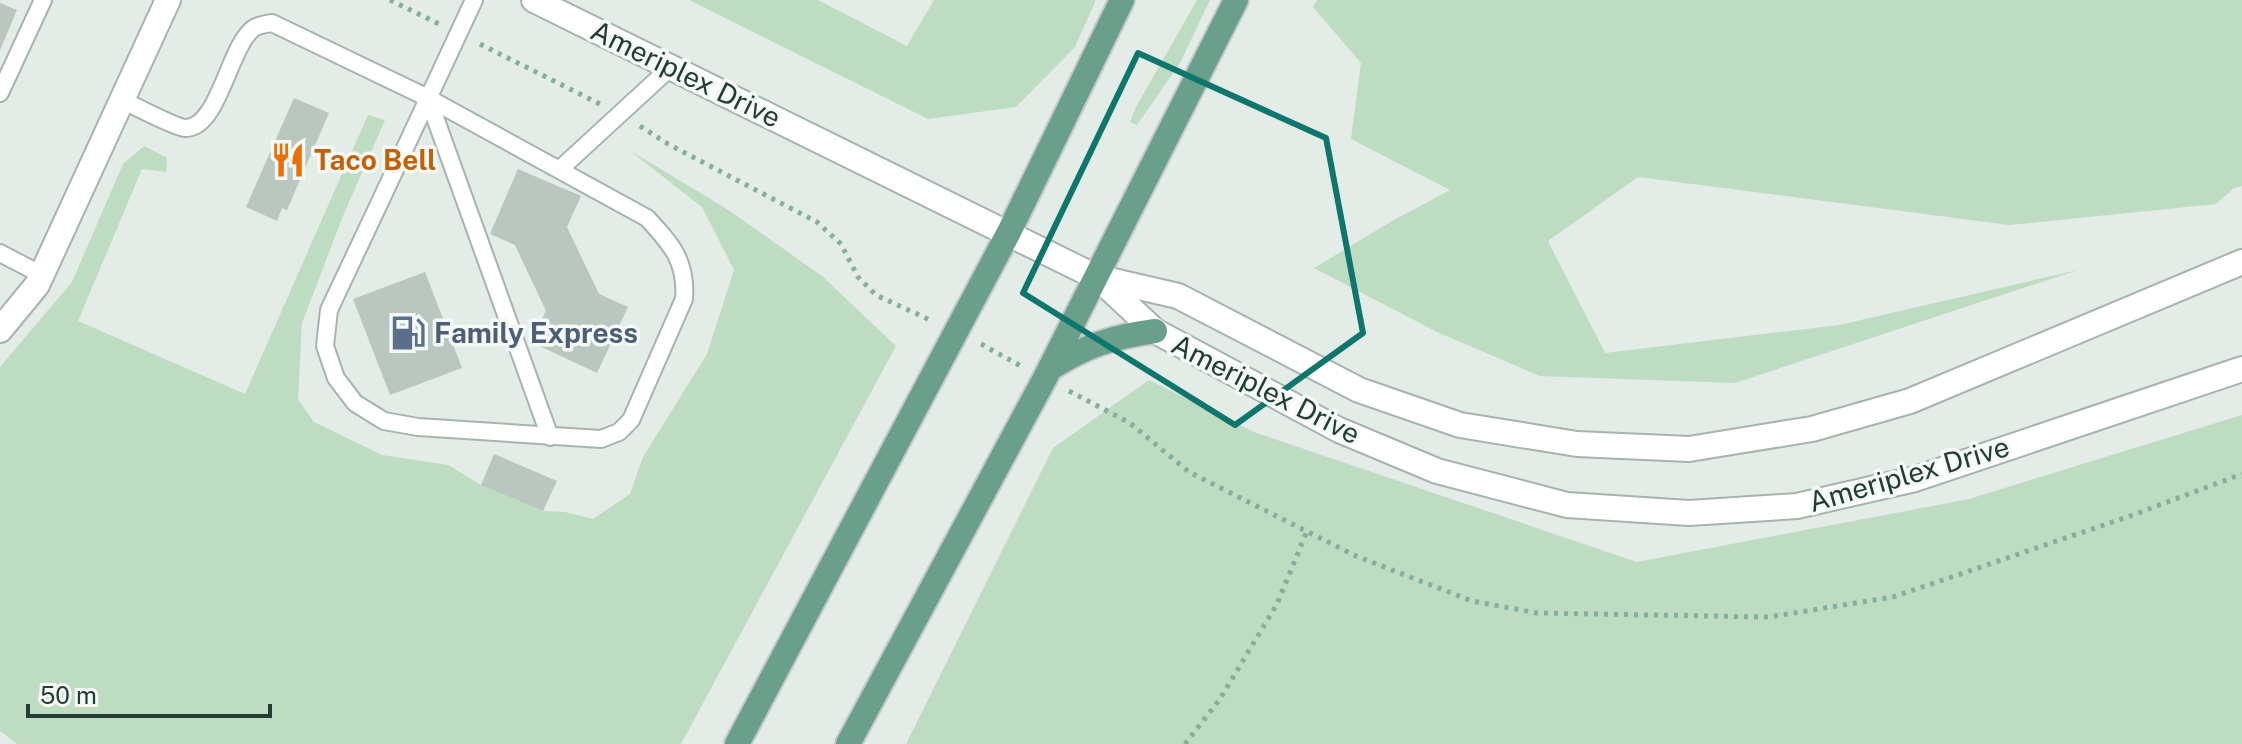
<svg xmlns="http://www.w3.org/2000/svg" width="2242" height="744" font-family="'Public Sans',sans-serif">
	<style>
		.green { fill: #bedcc2 }
		.building { fill: #b9c7c0 }
		.lines { fill: none; stroke-linecap: round; stroke-linejoin: round }
		.service-casing { stroke: #a6b4ad; stroke-width: 20 }
		.minor-casing { stroke: #a6b4ad; stroke-width: 28 }
		.primary-casing { stroke: #c2c9c6; stroke-width: 28 }
		.path { stroke: #86ae9c; stroke-width: 5; stroke-dasharray: 4 6; stroke-linecap: butt }
		.service { stroke: #fff; stroke-width: 16 }
		.minor { stroke: #fff; stroke-width: 24 }
		.primary { stroke: #6a9f8b; stroke-width: 24 }
		.marked { fill: none; stroke: #0f766e; stroke-width: 6; stroke-linejoin: round }
		.labels { text-anchor: middle; stroke-width: 7; stroke-linejoin: round; paint-order: stroke }
		.street-label { font-size: 28px; fill: #243d33; stroke: #f4f9f6 }
		.food-label { font-size: 28px; font-weight: bold; fill: #c56008; stroke: #f4f9f6; text-anchor: start }
		.service-label { font-size: 28px; font-weight: bold; fill: #4e5e75; stroke: #f4f9f6; text-anchor: start }
	</style>
	<rect width="100%" height="100%" fill="#e3ece7"/>
	<!-- green -->
	<path class="green" d="M689 0H818L907 46 934 0H1096L1075 47 1016 107 928 119Z
		M1197 0H1210L1180 63 1137 125 1130 122 1136 107Z
		M1317 0H2242V186L2234 188 2216 204 2009 225 1638 177 1548 241 1605 353 1839 325 2078 270 1735 383 1540 376 1437 332 1314 268 1392 221 1450 190 1351 139 1361 63 1313 7Z
		M368 115 385 120 343 216 302 323 298 399 314 422 382 455 448 465 481 485 543 511 565 512 593 519 630 494 643 457 707 354 734 270 702 207 629 150 727 209 822 276 896 346 681 744H17L0 731V367L72 282 123 164 144 146 167 158 166 172 142 169 78 321 245 394Z
		M1149 380 1254 432 1637 562 1969 499 2242 415V744H906L1053 448Z"/>
	<!-- building -->
	<path class="building" d="M0 3 17 10 0 50Z
		M294 98 329 113 287 210 282 208 277 221 246 207Z
		M518 169 581 196 567 227 599 294 628 307 597 373 531 342 546 311 515 245 490 234Z
		M425 272 462 368 390 395 353 299Z
		M494 454 557 481 543 511 481 485Z"/>
	<g class="lines">
		<!-- service casing -->
		<g class="service-casing">
			<path id="service" d="M0 93 43 0
				M428 98 550 437
				M122 100C135 106 174 127 185 128 219 129 229 45 254 28 259 25 266 24 272 23L428 98 647 218C671 244 687 261 684 299L631 420 619 432 601 439 418 427 384 421 355 403 336 378 325 346 329 310C378 207 426 103 474 0
				M560 169 671 67
				M0 253 42 275"/>
		</g>
		<!-- minor casing -->
		<g class="minor-casing">
			<path id="minor" d="M534 0 1096 277 1178 296 1359 390 1460 425 1577 444 1689 449 1812 429 1910 401 2242 262
				M1098 278 1155 331 1339 430 1437 471 1567 505 1689 513 1797 506 1915 479 2242 369
				M0 330 37 285 168 0"/>
		</g>
		<!-- primary casing -->
		<g class="primary-casing">
			<path id="primary" d="M1051 368C1087 345 1113 337 1155 331
				M737 744 1009 232 1122 0
				M848 744 1045 378 1236 0"/>
		</g>
		<!-- path -->
		<path class="path" d="M390 0 439 24
			M480 44 600 104
			M640 126 668 144 817 222 841 244 858 277 876 295 932 321
			M981 344 1021 366
			M1069 391 1130 423 1189 472 1356 556 1472 601 1537 613 1769 617 1893 597 2130 516 2242 474
			M1185 744 1220 699 1277 604 1307 531"/>
		<!-- service -->
		<use href="#service" class="service"/>
		<!-- minor -->
		<use href="#minor" class="minor"/>
		<!-- primary -->
		<use href="#primary" class="primary"/>
	</g>
	<!-- marked area -->
	<path class="marked" d="M1138 53 1326 138 1363 333 1235 425 1023 293Z"/>
	<!-- icons -->
	<defs>
		<g id="restaurant-bare" transform="scale(2.76)"><path d="M-5-6h1v4h1v-4h1v4h1v-4h1v5L-1.5 .5V6h-2V.5L-5-1ZM5-6V6H3V1.5H1.5Q1.5-4 5-6Z" fill="#e8710a" stroke="#f4f9f6" stroke-width="2.5" paint-order="stroke"/></g>
		<g id="fuel-bare" transform="scale(2.76)"><path d="M-5.5-6h7V0h2V4h1.3V-2.5L3-4.5l.8-.8L6-3V5H2.5V1h-1V6h-7ZM-4.2-4.7v3.2H.2V-4.7Z" fill="#5c6f8a" stroke="#f4f9f6" stroke-width="2.5" paint-order="stroke"/></g>
	</defs>
	<g fill-rule="evenodd">
		<use href="#restaurant-bare" x="288" y="160"/>
		<use href="#fuel-bare" x="408" y="333"/>
	</g>
	<g class="labels">
		<!-- street labels -->
		<g class="street-label">
			<text transform="translate(686 74) rotate(26)" y="10">Ameriplex Drive</text>
			<text transform="translate(1266 389) rotate(27)" y="10">Ameriplex Drive</text>
			<text transform="translate(1909 474) rotate(-16)" y="10">Ameriplex Drive</text>
		</g>
		<!-- food labels -->
		<g class="food-label">
			<text x="314" y="170">Taco Bell</text>
		</g>
		<!-- service labels -->
		<g class="service-label">
			<text x="434" y="343">Family Express</text>
		</g>
	</g>
	<!-- scale -->
	<path d="M28 704v12h242v-12" fill="none" stroke="#243d33" stroke-width="4"/>
	<text x="40" y="704" font-size="24" fill="#243d33" stroke="#f4f9f6" stroke-width="6" paint-order="stroke">50 m</text>
</svg>
